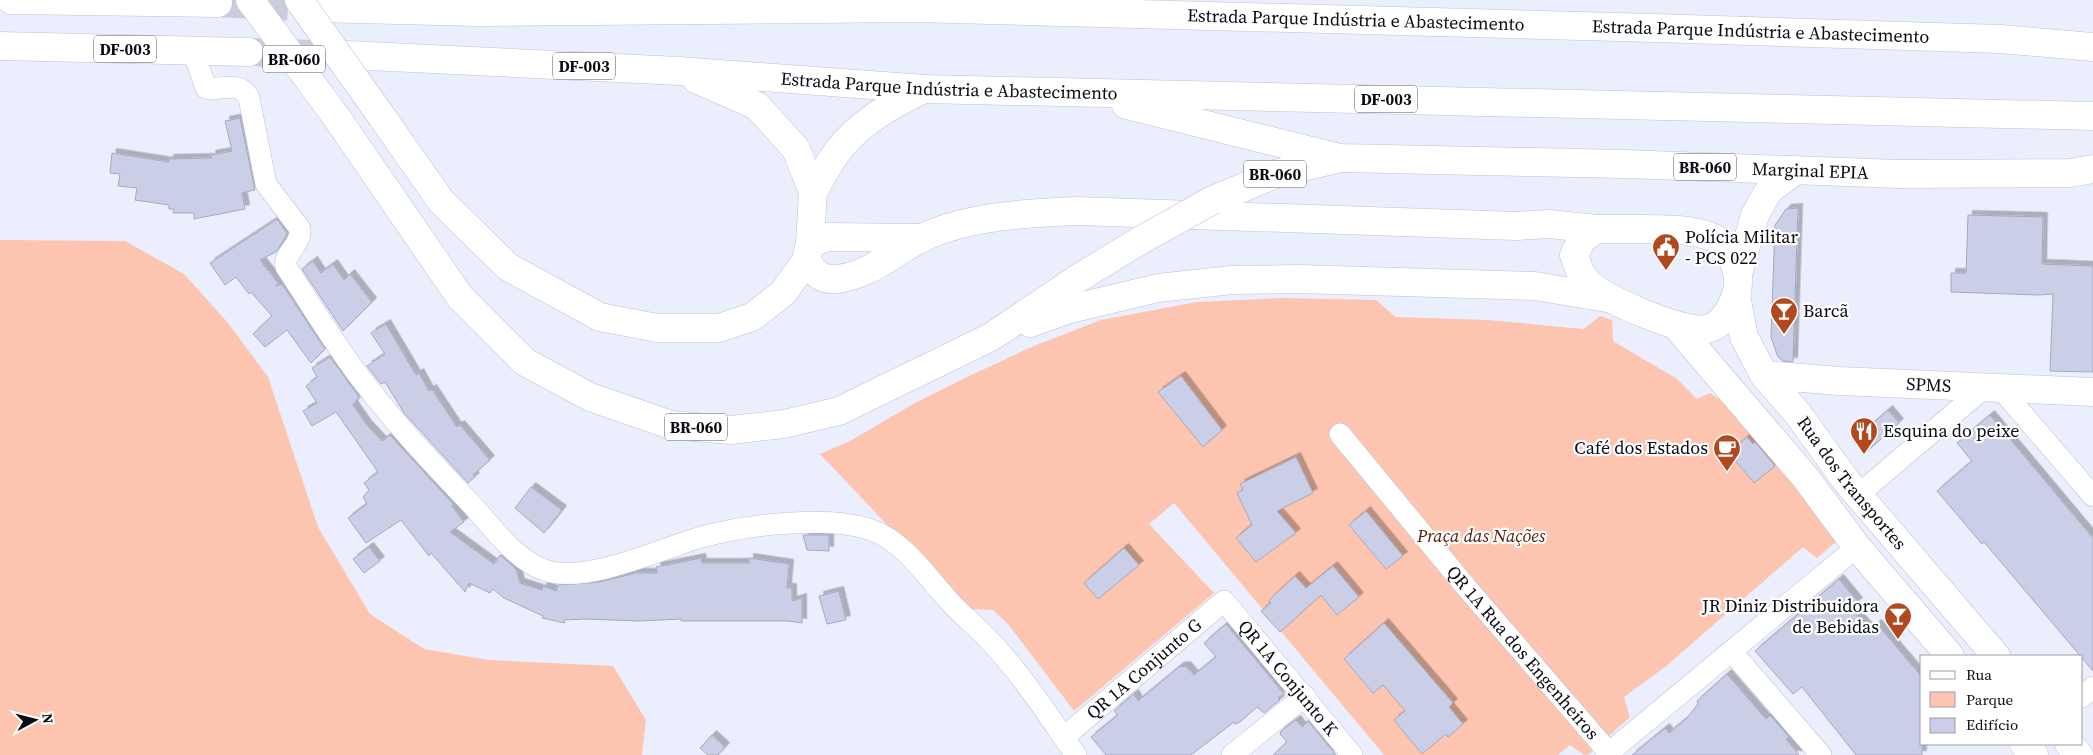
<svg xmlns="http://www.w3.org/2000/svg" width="2093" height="755" font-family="'Source Serif 4',serif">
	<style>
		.green { fill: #fdc5b0 }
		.building { fill: #cacfe7; stroke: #a4a9c0; filter: url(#shadow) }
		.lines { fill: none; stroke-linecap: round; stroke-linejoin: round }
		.highway-tunnel { stroke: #c9ccda; stroke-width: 28; stroke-dasharray: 28 14; stroke-linecap: butt }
		.street-casing { stroke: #bbc0d7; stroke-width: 22 }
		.secondary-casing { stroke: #bbc0d7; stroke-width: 29 }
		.highway-casing { stroke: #bbc0d7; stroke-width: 29 }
		.street { stroke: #fff; stroke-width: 21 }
		.secondary { stroke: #fff; stroke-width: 28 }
		.highway { stroke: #fff; stroke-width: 28 }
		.highway-bridge-casing { stroke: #bbc0d7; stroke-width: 29; stroke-linecap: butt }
		.highway-bridge { stroke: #fff; stroke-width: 28 }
		.labels { text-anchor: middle; stroke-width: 4.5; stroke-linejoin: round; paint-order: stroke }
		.shield { fill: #fff; stroke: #535459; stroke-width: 1 }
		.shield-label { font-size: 16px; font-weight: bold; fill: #090b12 }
		.street-label { font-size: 18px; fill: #090b12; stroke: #fff }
		.poi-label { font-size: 18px; fill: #090b12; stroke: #fff; text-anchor: start }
		.park-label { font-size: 18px; font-style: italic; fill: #511b04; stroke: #fff }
	</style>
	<defs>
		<filter id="shadow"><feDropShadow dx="4.5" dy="-4.5" stdDeviation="0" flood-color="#0004"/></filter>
	</defs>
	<rect width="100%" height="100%" fill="#ebeefd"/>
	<!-- green -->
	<path class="green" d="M0 240 125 241 184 274 228 323 268 377 318 527 370 614 424 649 488 660 613 666 646 720 642 755H0Z
		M1282 298 1376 300 1396 317 1488 320 1584 329 1600 316 1612 320 1613 341 1677 379 1697 399 1710 393 1732 408 1837 541 1817 558 1803 547 1665 667 1624 697 1630 717 1588 755H1584L1570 745 1558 755H1384L1174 503 1149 524 1214 593 1074 711 1008 624 993 610 967 609 820 454 850 441 915 403 967 377 1034 346 1101 320 1197 302Z"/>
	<!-- building -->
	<path class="building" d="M240 118 255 190 242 193 245 209 194 219V213H173L174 209H169V205L135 200 137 188 118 186 120 174 110 173 112 153 169 162V159L212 158 211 155 232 151 225 121Z
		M1798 208 1793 362 1783 361 1778 357 1771 337 1775 225 1786 209Z
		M1968 215 2043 217 2042 264 2093 266V372L2050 371 2053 294 2038 295 1951 292V273H1966Z
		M277 219 287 233 286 236 276 252 260 260 278 283 276 286 282 284 325 349 311 363 287 330 265 347 253 334 272 316 251 292 249 294 236 277 225 285 210 263Z
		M313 261 321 273 333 264 344 280 350 274 372 302 343 331 302 269Z
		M386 324 416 375 419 373 429 391 432 389 457 427 460 425 490 460 473 475 475 477 468 483 404 413 385 382 381 384 367 366 385 354 371 333Z
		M330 357 359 397 353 405 367 425 382 441 390 435 454 505 452 506 464 522 450 532 494 564 500 555 516 569 520 583 542 590 543 586 556 591 558 585 599 582 636 573H657L656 567 701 558 702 563H749V558L789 564 787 588H792V601L802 598V623L788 621H681V619L639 621 585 619 564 620 565 623 542 618 543 616 504 598 493 589 490 593 469 583 465 592 431 553 429 556 401 520 366 543 348 518 367 504 363 497 369 490 364 483 378 472 336 412 312 426 303 411 317 403 306 386 317 377 312 368Z
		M1181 376 1222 430 1203 447 1158 392Z
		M1888 410 1899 423 1864 454 1853 441Z
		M1990 415 2093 538V671L1984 542 1982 544 1937 491 1972 461 1957 443Z
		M1747 437 1753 444 1755 442 1775 466 1754 483 1729 453Z
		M1296 457 1313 493 1277 511 1296 533 1256 562 1236 538 1252 525 1237 493 1243 490 1240 484Z
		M531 487 562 510 544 533 515 508Z
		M1366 511 1403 556 1386 569 1349 525Z
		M803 535H829V551L807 550Z
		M369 547 380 561 364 573 353 559Z
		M1124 548 1139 565 1098 599 1084 583Z
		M1333 566 1359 597 1337 615 1321 595 1280 632 1261 611 1271 603 1269 601 1273 596 1295 576 1306 588Z
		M1839 579 1858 602 1851 608 1870 630 1877 624 1922 677V755H1856L1802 687 1793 694 1755 651Z
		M839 591 846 620 827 624 819 596Z
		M1384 623 1453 703 1449 707 1463 724 1448 737 1446 734 1422 754 1394 720 1405 711 1383 685 1373 693 1344 659Z
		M1226 624 1284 694 1278 698 1280 700 1264 713 1257 707 1240 722 1235 724 1234 722 1191 755H1106L1091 737 1118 715 1114 711 1134 694 1138 701 1179 667 1186 666 1194 675 1216 657 1204 643Z
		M1727 674 1766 719 1770 715 1789 737 1786 739 1799 755H1632L1665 728 1669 733 1687 718 1698 704 1697 701Z
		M1296 720 1302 727 1308 721 1336 755H1273L1287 742 1280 734 1281 731Z
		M712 735 725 747 718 755H708L700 748Z"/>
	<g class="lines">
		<!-- highway-tunnel -->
		<path class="highway-tunnel" d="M218 3 317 8
			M249 52 348 55"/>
		<!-- street casing -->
		<g class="street-casing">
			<g id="street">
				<path d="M193 51 206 88 210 89C226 88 241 82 249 98L266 184 300 229C301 247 283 253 286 267 312 306 336 347 365 384 398 427 436 467 473 506 494 529 516 561 547 571 583 582 648 555 683 543 727 526 829 513 874 531 905 543 928 578 950 602 963 616 978 628 991 642 1023 676 1049 717 1076 755"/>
				<path d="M2001 389 2093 496"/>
				<path id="s1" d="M1340 434 1466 587 1611 755"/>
				<path d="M1858 495 1985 387"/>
				<path d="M1732 652 1821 755"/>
				<path d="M2082 697 2093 687"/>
				<path id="s2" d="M1064 737 1224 601 1352 755"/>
				<path d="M1232 755 1305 696"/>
				<path d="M1606 755 1857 547"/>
			</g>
		</g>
		<!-- secondary casing -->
		<g class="secondary-casing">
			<g id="secondary">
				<path d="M1597 229C1628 230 1688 225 1714 238 1722 243 1732 256 1735 265 1739 275 1739 288 1735 298 1730 311 1721 327 1705 329 1682 333 1607 300 1590 285 1580 276 1578 266 1574 255L1583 238Z"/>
				<path d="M810 243 828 237 923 238"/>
				<path d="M806 261C814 272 821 281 837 279 871 275 893 252 922 238 967 216 1028 213 1077 211L1516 226 1549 224 1597 229"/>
				<path d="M1738 274 1755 215 1769 190 1796 170"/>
				<path id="s3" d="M1736 295 1744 337 1764 375 1798 414 1847 482 1996 656"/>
				<path d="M1677 327 1805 477 1857 547 1950 656"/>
				<path id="s4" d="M1764 375 1840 381 2093 392"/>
				<path d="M2024 744 2034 755"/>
				<path d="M2069 744 2079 755"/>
			</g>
		</g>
		<!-- highway casing -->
		<g class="highway-casing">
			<g id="highway">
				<path d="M11 0 218 3"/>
				<path id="s5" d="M317 8 479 12 916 8 1655 28 2000 39 2093 47"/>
				<path d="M0 46 249 52"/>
				<path id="s6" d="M348 55 679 71 925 89 2093 116"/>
				<path id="s7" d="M1126 105 1340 158 1625 164 1898 174 2070 173 2093 169"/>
				<path d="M382 117 441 201 508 267 600 317 657 328H719L752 317 783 293 806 261 810 243 813 192 796 149 757 106 696 79"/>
				<path d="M337 118 460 297 525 362 590 397 671 425 731 430 784 424 839 411 991 337 1077 279 1141 240"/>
				<path d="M813 192C821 179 828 164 837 152 860 122 891 105 924 89"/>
				<path d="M1213 200 1278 173 1337 159"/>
				<path d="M1030 323 1066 310 1158 288 1232 280 1299 279 1535 286 1613 299"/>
			</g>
		</g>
		<!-- street -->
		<use href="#street" class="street"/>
		<!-- secondary -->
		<use href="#secondary" class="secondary"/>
		<!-- highway -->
		<use href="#highway" class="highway"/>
		<!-- highway-bridge casing -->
		<g class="highway-bridge-casing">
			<path id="highway-bridge" d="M250 0 337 118
				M299 0 382 117
				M1141 240 1213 200"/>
		</g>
		<!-- highway-bridge -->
		<use href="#highway-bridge" class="highway-bridge"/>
	</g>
	<!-- icons -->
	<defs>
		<g id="civic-pin" transform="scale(1.4375)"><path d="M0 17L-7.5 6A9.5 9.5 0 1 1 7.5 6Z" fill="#b04a1e" stroke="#fff"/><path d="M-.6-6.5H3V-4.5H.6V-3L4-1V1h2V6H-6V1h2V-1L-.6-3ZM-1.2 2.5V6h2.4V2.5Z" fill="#fff"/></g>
		<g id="bar-pin" transform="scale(1.4375)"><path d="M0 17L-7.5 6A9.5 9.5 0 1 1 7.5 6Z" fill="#b04a1e" stroke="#fff"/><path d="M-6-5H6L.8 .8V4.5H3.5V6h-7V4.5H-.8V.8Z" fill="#fff"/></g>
		<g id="restaurant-pin" transform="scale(1.4375)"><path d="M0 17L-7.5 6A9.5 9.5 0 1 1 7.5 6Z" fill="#b04a1e" stroke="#fff"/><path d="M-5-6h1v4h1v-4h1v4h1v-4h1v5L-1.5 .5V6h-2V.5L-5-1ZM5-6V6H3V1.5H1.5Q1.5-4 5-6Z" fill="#fff"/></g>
		<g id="cafe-pin" transform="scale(1.4375)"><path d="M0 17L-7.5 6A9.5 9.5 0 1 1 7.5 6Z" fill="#b04a1e" stroke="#fff"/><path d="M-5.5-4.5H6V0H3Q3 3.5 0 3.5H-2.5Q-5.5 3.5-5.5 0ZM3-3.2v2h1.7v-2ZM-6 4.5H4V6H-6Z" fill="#fff"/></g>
	</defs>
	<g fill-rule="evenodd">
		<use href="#civic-pin" x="1666" y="247"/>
		<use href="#bar-pin" x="1784" y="311"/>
		<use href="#restaurant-pin" x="1864" y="431"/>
		<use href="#cafe-pin" x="1727" y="448"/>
		<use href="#bar-pin" x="1898" y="616"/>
	</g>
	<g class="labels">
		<!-- shield labels -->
		<g class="shield">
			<rect x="94" y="35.5" width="62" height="27" rx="4"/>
			<rect x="263" y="45.5" width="62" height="27" rx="4"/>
			<rect x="553" y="52.5" width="62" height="27" rx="4"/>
			<rect x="1355" y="85.5" width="62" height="27" rx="4"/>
			<rect x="1674" y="153.5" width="62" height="27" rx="4"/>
			<rect x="1244" y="160.5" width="62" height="27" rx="4"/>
			<rect x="665" y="413.5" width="62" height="27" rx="4"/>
		</g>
		<g class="shield-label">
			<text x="125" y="55">DF-003</text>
			<text x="294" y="65">BR-060</text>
			<text x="584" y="72">DF-003</text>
			<text x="1386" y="105">DF-003</text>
			<text x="1705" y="173">BR-060</text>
			<text x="1275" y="180">BR-060</text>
			<text x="696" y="433">BR-060</text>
		</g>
		<!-- street labels -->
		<g class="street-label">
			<text dy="6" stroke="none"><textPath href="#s5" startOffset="1039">Estrada Parque Indústria e Abastecimento</textPath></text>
			<text dy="6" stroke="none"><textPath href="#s5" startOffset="1444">Estrada Parque Indústria e Abastecimento</textPath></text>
			<text dy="6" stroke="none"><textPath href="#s6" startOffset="602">Estrada Parque Indústria e Abastecimento</textPath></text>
			<text dy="6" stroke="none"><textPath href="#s7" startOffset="691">Marginal EPIA</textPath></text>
			<text dy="6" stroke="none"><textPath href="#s4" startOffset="165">SPMS</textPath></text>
			<text dy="6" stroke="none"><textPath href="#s3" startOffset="225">Rua dos Transportes</textPath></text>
			<text dy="6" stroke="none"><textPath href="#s1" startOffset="285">QR 1A Rua dos Engenheiros</textPath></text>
			<text dy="6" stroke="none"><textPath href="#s2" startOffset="105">QR 1A Conjunto G</textPath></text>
			<text dy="6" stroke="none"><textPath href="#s2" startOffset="310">QR 1A Conjunto K</textPath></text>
		</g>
		<!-- poi labels -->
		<g class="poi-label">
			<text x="1685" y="243">Polícia Militar<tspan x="1685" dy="21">- PCS 022</tspan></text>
			<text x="1803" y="317">Barcã</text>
			<text x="1883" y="437">Esquina do peixe</text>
			<text x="1708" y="454" text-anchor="end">Café dos Estados</text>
			<text x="1879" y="612" text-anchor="end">JR Diniz Distribuidora<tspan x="1879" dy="21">de Bebidas</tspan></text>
		</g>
		<!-- park labels -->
		<g class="park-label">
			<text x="1481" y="542">Praça das Nações</text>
		</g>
	</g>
	<!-- legend -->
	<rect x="1920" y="655" width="162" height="90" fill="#ffffff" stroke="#9d9da0"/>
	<rect x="1930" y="671" width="25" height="8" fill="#ffffff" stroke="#9d9da0"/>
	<text x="1966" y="680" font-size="15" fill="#090b12">Rua</text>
	<rect x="1930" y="692" width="25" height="15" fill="#fdc5b0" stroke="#9d9da0"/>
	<text x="1966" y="705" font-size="15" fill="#090b12">Parque</text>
	<rect x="1930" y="718" width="25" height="15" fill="#cacfe7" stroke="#9d9da0"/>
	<text x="1966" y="730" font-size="15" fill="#090b12">Edifício</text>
	<!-- north arrow -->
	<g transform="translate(35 720) rotate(83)" stroke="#ffffff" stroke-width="4" paint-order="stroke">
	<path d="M0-4L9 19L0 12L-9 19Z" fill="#090b12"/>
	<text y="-8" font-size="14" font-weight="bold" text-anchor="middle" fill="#090b12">N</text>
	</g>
</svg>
